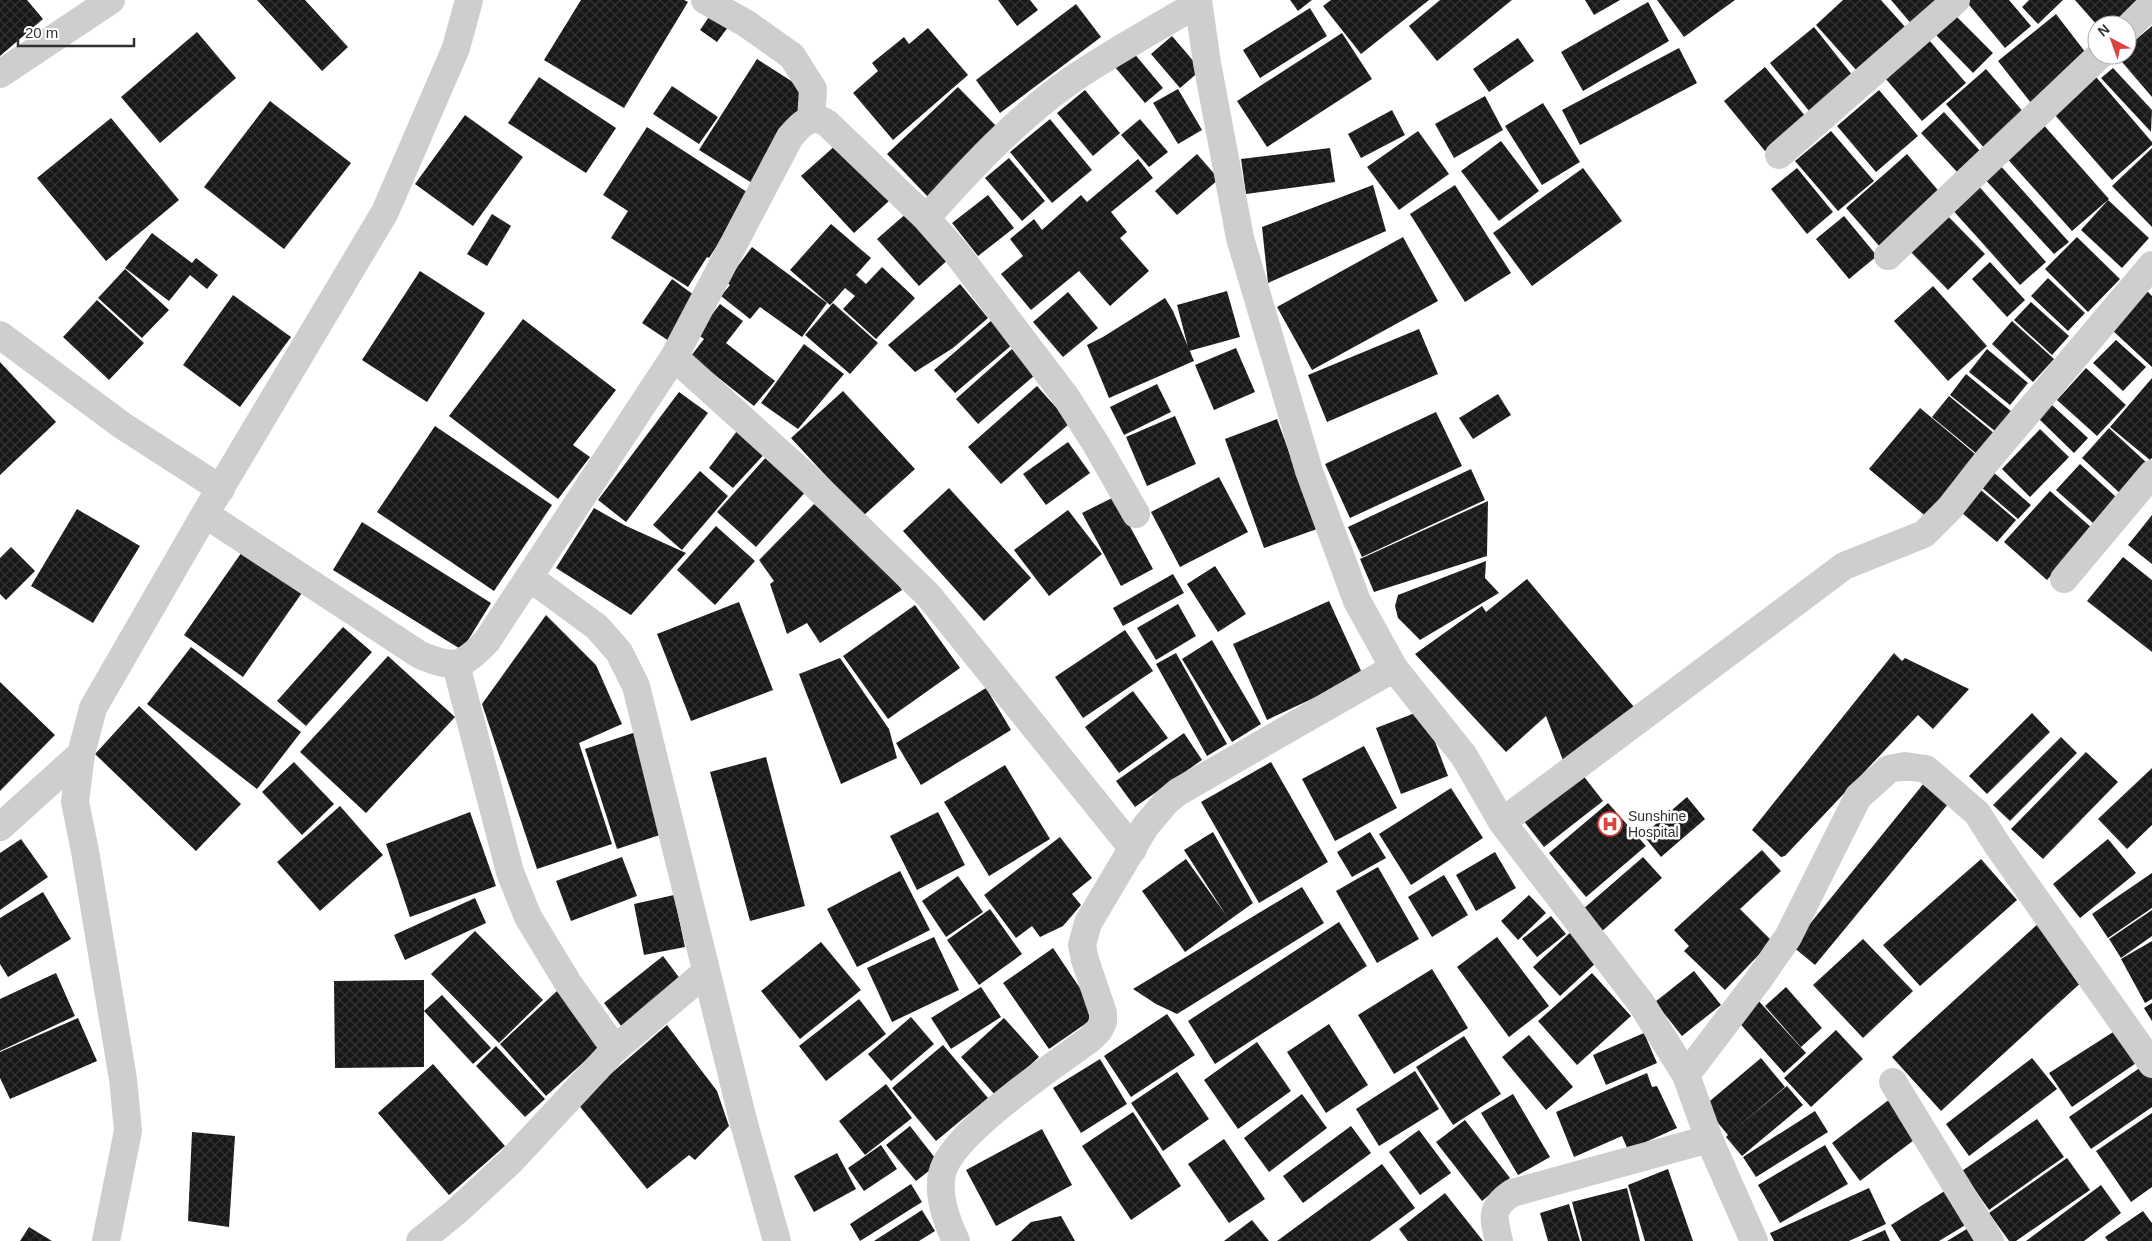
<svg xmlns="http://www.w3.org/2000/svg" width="2152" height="1241" font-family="Helvetica,sans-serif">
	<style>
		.building { fill: url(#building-cross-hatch) }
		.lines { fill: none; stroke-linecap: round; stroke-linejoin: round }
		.minor { stroke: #cecece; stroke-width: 28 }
		.labels { text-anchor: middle; stroke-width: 5; stroke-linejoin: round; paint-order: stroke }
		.poi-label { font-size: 14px; fill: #313131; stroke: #fff; text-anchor: start }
	</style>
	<defs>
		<pattern id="building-cross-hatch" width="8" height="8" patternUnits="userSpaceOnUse" patternTransform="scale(1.25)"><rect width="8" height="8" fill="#181818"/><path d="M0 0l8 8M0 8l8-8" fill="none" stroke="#313131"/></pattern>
	</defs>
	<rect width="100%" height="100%" fill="#fff"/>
	<!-- building -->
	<path class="building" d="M0 0H27L43 19 0 56Z
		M257 0H305L348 47 322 71Z
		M581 0H684L688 2 624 108 544 60Z
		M998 0H1030L1038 10 1017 26Z
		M1290 0H1312L1298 11Z
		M1331 0H1429L1361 54 1323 6Z
		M1440 0H1512L1437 61 1409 26Z
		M1585 0H1620L1594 15Z
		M1657 0H1735L1684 37Z
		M1843 0H1881L1906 28 1858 72 1816 25Z
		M1891 0H1943L1913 26Z
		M1965 0H2009L2031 26 2005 48Z
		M2029 0H2063L2038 24 2022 7Z
		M2075 0H2139L2116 25H2097Z
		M1648 2 1669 41 1583 91 1561 52Z
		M1076 4 1101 37 1000 113 976 80Z
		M1310 8 1327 36 1260 78 1243 50Z
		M713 11 731 23 717 42 700 30Z
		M2056 14 2089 57 2031 103 1998 61Z
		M1955 15 1993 53 1973 73 1936 35Z
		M2152 26V97L2116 55H2127V47Z
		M1814 27 1853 76 1809 111 1770 63Z
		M928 28 968 75 893 140 853 93 878 71 872 63 904 37 909 44Z
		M197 32 236 78 160 143 121 97Z
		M1342 33 1372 79 1267 147 1237 101Z
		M1172 36 1201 70 1180 88 1151 54Z
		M1518 38 1534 61 1489 92 1473 69Z
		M1929 40 1966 83 1922 121 1885 78Z
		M1679 48 1697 83 1580 145 1562 110Z
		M1133 52 1163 88 1145 103 1115 67Z
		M757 59 810 93 752 183 699 150Z
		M1765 67 1806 117 1765 151 1724 101Z
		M2113 68 2152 110 2151 132 2101 78Z
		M1986 69 2026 115 1986 150 1946 104Z
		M539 77 616 128 586 173 508 123Z
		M2096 77 2152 142V145L2112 180 2054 114Z
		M672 86 718 117 699 144 653 114Z
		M958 87 1001 131 929 198 887 154Z
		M1178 89 1202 130 1178 144 1153 103Z
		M1085 90 1120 133 1093 156 1057 113Z
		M1879 90 1918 136 1876 172 1837 126Z
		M1485 96 1503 130 1454 158 1435 124Z
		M270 101 351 163 284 249 204 187Z
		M1543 103 1580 162 1542 185 1505 126Z
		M1392 110 1405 135 1361 158 1348 134Z
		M1944 112 1981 152 1958 173 1921 133Z
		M465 115 523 157 473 226 415 184Z
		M111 118 179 200 106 261 37 178Z
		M1050 119 1092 170 1052 203 1010 152Z
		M1140 119 1168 152 1149 167 1121 135Z
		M2041 122 2109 199 2072 231 2003 154Z
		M647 127 750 194 709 258 707 257 688 287 611 238 628 211 603 195Z
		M1418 131 1449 174 1399 210 1367 167Z
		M1831 131 1874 181 1838 211 1795 161Z
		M1501 141 1539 191 1499 221 1461 171Z
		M837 144 889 201 854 233 801 176Z
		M1330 148 1335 182 1246 194 1241 159Z
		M2152 148V227L2112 186Z
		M1197 154 1219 179 1177 215 1155 191Z
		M1907 154 1942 195 1881 248 1846 208Z
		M1009 158 1045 201 1022 221 985 178Z
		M1138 159 1153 178 1111 212 1127 232 1120 238 1149 271 1110 306 1079 271 1031 310 1001 274 1023 256 1010 239 1034 219 1042 230 1081 195 1087 202Z
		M1997 162 2069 242 2054 254 1981 175Z
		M1583 168 1622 221 1532 286 1493 233Z
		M1797 168 1833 212 1807 234 1771 189Z
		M1976 183 2046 262 2020 285 1950 207Z
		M1373 185 1386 231 1268 283 1262 227Z
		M1455 185 1511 273 1465 302 1410 214Z
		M988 195 1014 228 978 256 952 223Z
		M2108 200 2149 238 2122 268 2081 230Z
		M909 211 951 257 919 286 877 239Z
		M1944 212 1985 254 1948 290 1907 248Z
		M492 214 511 226 487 266 467 254Z
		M1844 216 1877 256 1849 279 1816 239Z
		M831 224 871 258 856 275 866 284 882 267 915 298 876 339 843 309 855 296 845 288 830 305 790 270Z
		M152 233 192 263 196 258 218 275 207 289 190 275 169 301 125 268Z
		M1403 237 1438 301 1312 370 1277 307Z
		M2077 237 2120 279 2088 312 2045 269Z
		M752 247 827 303 802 337 760 307 750 319 721 296 730 285 726 282Z
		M1990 262 2025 300 2007 317 1972 279Z
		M125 269 169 310 142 338 98 298Z
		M420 271 485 313 427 402 362 360Z
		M2048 278 2085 313 2068 331 2031 296Z
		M672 279 698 298 669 341 642 323Z
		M960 284 988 318 953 348 915 372 888 345Z
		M1933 286 1987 346 1948 381 1894 321Z
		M2146 290 2152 296V367L2111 329Z
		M1227 291 1240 337 1189 351 1177 305Z
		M1068 292 1098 328 1063 357 1033 322Z
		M233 295 291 337 240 407 183 365Z
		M1165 298 1173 311 1194 361 1109 398 1087 345 1103 337Z
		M97 300 144 343 109 380 63 337Z
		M2031 302 2069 336 2052 355 2014 320Z
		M833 303 878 343 850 374 805 335Z
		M720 304 743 321 726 343 775 381 754 406 691 356 704 339 697 334Z
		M523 319 616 390 573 445 590 457 558 499 449 416Z
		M992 320 1013 344 955 393 934 370Z
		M2012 321 2054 359 2033 382 1992 344Z
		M1419 329 1438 374 1327 422 1308 375Z
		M2116 340 2146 367 2123 391 2093 363Z
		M804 344 844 374 798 429 761 403Z
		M1236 348 1255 392 1214 410 1195 365Z
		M1012 349 1035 375 978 424 956 399Z
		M1987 349 2028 383 2010 405 1969 372Z
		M0 362 56 422 0 475Z
		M2086 368 2126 405 2097 436 2057 400Z
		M1966 374 2012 412 1995 431 1950 395Z
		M2152 378V458L2150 460 2110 427Z
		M1157 384 1171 412 1124 435 1110 407Z
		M1037 386 1070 423 1001 484 968 447Z
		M843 391 915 469 863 516 791 438Z
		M679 392 708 413 626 522 598 500Z
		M1498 394 1511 415 1473 439 1459 418Z
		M1949 396 1995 434 1977 454 1932 417Z
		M2052 405 2088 438 2074 453 2039 419Z
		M1920 408 1980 458 1929 519 1869 469Z
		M1436 412 1462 466 1350 518 1325 464Z
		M1175 416 1196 464 1147 486 1126 437Z
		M1277 419 1317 529 1264 548 1225 439Z
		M435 426 552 505 494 591 377 512Z
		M740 427 769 449 733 488 709 468Z
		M2109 428 2149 465 2122 495 2082 458Z
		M2040 429 2069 457 2030 497 2002 469Z
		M1068 442 1090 473 1046 505 1023 474Z
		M769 454 808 489 756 547 717 512Z
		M2080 464 2116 497 2093 523 2056 490Z
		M1471 469 1485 500 1362 557 1348 527Z
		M700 471 728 496 682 550 653 525Z
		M1992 471 2031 505 2018 519 1980 486Z
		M1219 477 1248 532 1180 567 1151 512Z
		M1975 485 2016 520 1997 542 1956 508Z
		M949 488 1031 578 984 621 903 531Z
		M2050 491 2093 529 2047 580 2004 542Z
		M1114 497 1153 569 1121 586 1082 513Z
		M1488 501 1487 556 1374 592 1360 559Z
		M814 504 871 552 875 550 902 590 820 643 807 623 787 634 770 584 774 581 759 560Z
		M594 508 624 525 686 553 631 615 556 568Z
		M77 509 140 546 93 623 31 586Z
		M1068 510 1102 554 1049 596 1014 550Z
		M2152 515V564L2128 545Z
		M362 522 491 603 462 650 333 570Z
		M716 526 755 561 715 605 677 570Z
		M11 547 35 571 6 600 0 594V558Z
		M244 549 304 590 243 677 184 635Z
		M2123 557 2152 580V652L2087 601Z
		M1486 561 1485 578 1499 593 1420 640 1398 618 1395 606 1398 595Z
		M1215 566 1246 614 1218 632 1187 584Z
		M1173 574 1184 593 1123 626 1113 608Z
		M1527 579 1634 707 1564 763 1546 716 1506 752 1415 654 1482 606 1486 612Z
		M1329 601 1363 675 1267 720 1233 644Z
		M739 602 773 690 691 721 657 634Z
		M1178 604 1196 636 1156 660 1137 628Z
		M915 605 960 668 888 719 843 656Z
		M546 615 596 665 622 724 579 743 612 844 537 869 482 704Z
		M343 627 372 652 306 726 277 701Z
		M1125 630 1153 671 1083 718 1055 677Z
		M1212 640 1261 724 1232 742 1182 659Z
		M191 647 301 732 257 789 147 704Z
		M1176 653 1227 744 1207 756 1156 664Z
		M1894 653 1902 661 1905 658 1969 689 1933 729 1918 715 1785 856 1781 857 1752 830Z
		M388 656 455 717 366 813 300 752Z
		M840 658 889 729 897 758 841 784 799 674Z
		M0 682 55 735 0 791Z
		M986 688 1011 730 921 785 896 743Z
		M1133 691 1168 738 1119 773 1085 727Z
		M139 706 241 804 196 851 95 754Z
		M1423 710 1448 776 1401 794 1376 728Z
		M2032 713 2050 732 1987 794 1969 776Z
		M639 731 666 833 617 849 585 749Z
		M1184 733 1202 760 1135 807 1116 781Z
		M2061 737 2077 753 2010 821 1993 805Z
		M1364 746 1397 808 1335 841 1302 779Z
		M2086 752 2118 782 2043 859 2011 829Z
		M766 757 805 906 750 921 710 772Z
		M294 762 334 804 302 835 262 792Z
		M1271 762 1328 862 1259 903 1201 802Z
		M1005 765 1050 839 989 876 944 802Z
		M2152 768V825L2127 849 2098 819Z
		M1582 774 1603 801 1544 847 1523 820Z
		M1924 783 1948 804 1815 965 1792 946Z
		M1451 788 1483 838 1411 885 1379 834Z
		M1687 797 1705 819 1661 857 1643 835Z
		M1608 803 1646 846 1586 897 1549 853Z
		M340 806 383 855 320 911 277 862Z
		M470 812 496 886 410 917 386 844Z
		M938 812 965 865 917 890 890 836Z
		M1213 832 1253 903 1185 952 1142 891 1186 859 1226 915 1184 850Z
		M1370 832 1386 858 1352 877 1337 852Z
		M1060 837 1092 878 1072 894 1081 905 1063 926 1040 937 1032 926 1016 938 984 895Z
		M21 839 48 877 0 910V853Z
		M2108 839 2136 873 2080 918 2053 884Z
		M1762 850 1781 871 1740 909 1772 941 1725 990 1684 951 1689 946 1674 930Z
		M1495 852 1516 888 1476 911 1456 875Z
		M622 857 637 896 571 921 556 881Z
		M1643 857 1662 878 1601 932 1582 910Z
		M1981 859 2017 900 1920 986 1883 945Z
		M1378 867 1419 939 1377 963 1336 891Z
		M900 871 930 930 857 967 827 909Z
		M2152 873V908L2108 938 2092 914Z
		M1444 875 1468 915 1432 937 1408 897Z
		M958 876 983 912 946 937 922 901Z
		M1302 887 1324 923 1177 1014 1156 1004 1133 989Z
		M43 892 71 939 8 977 0 964V918Z
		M674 895 685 947 644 955 634 904Z
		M1529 895 1546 913 1518 940 1501 921Z
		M475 898 486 923 405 960 394 935Z
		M990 909 1022 954 979 985 947 940Z
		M2152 910V936L2121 958 2109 939Z
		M1551 916 1566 934 1537 957 1522 939Z
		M2041 921 2086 978 1941 1111 1892 1057Z
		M1339 922 1367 966 1215 1064 1188 1021Z
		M475 931 543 1000 499 1043 431 974Z
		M1572 931 1599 960 1560 996 1533 967Z
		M934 937 959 990 892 1022 867 968Z
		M1497 937 1549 1006 1509 1037 1457 967Z
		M1863 939 1913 991 1863 1038 1813 985Z
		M2152 941V999L2145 1003 2121 959Z
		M821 942 861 990 800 1039 761 991Z
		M1053 948 1098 1015 1049 1049 1003 983Z
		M663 956 681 980 622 1027 604 1003Z
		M1432 969 1468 1028 1394 1074 1358 1015Z
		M1694 971 1721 1005 1682 1036 1655 1002Z
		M56 973 75 1016 0 1051V999Z
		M1592 973 1631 1016 1577 1065 1538 1021Z
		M424 980V1067L335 1068 334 981Z
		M981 987 1001 1017 951 1049 931 1018Z
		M1786 987 1822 1028 1801 1047 1765 1006Z
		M557 991 605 1043 546 1096 500 1044Z
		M442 995 491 1048 473 1064 424 1011Z
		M1756 998 1806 1053 1784 1073 1735 1018Z
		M859 999 886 1034 826 1081 799 1046Z
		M2152 1003V1021L2144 1008Z
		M1167 1014 1195 1055 1131 1097 1104 1056Z
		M911 1017 934 1044 891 1081 868 1054Z
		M78 1018 97 1061 10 1099 0 1078V1052Z
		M1004 1018 1039 1057 996 1096 961 1057Z
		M1329 1024 1368 1085 1326 1113 1287 1052Z
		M667 1025 717 1091 729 1126 695 1160 689 1155 647 1189 577 1103Z
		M2121 1027 2142 1059 2072 1107 2049 1073Z
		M1836 1030 1863 1059 1811 1107 1784 1078Z
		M1644 1033 1657 1063 1606 1085 1593 1055Z
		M1529 1035 1573 1087 1546 1110 1502 1057Z
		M1464 1036 1501 1094 1453 1125 1416 1067Z
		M1257 1042 1291 1091 1238 1129 1204 1080Z
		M943 1045 988 1098 936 1141 892 1088Z
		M496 1046 545 1099 525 1117 476 1066Z
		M1761 1058 1785 1087 1729 1134 1787 1086 1803 1105 1742 1156 1726 1137 1728 1135 1704 1106Z
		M2032 1058 2057 1089 1969 1156 1946 1124Z
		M1100 1059 1127 1104 1081 1133 1053 1088Z
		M433 1064 505 1146 449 1195 378 1113Z
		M2144 1065 2152 1076V1107L2091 1149 2069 1117Z
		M1415 1071 1439 1109 1379 1146 1356 1109Z
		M1177 1072 1209 1119 1163 1151 1131 1103Z
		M1647 1073 1652 1087 1657 1086 1677 1128 1628 1150 1622 1136 1574 1157 1556 1112Z
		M886 1084 912 1118 865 1155 839 1121Z
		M1302 1094 1327 1128 1269 1172 1244 1138Z
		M1513 1094 1550 1157 1518 1175 1481 1113Z
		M1890 1099 1918 1137 1860 1181 1832 1143Z
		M1815 1111 1828 1132 1756 1177 1743 1157Z
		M1133 1112 1181 1186 1131 1220 1082 1146Z
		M2152 1113V1187L2131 1202 2096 1151Z
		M2037 1119 2064 1157 1989 1210 1962 1171Z
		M1465 1120 1510 1178 1482 1201 1436 1142Z
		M910 1126 939 1163 916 1181 886 1145Z
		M1351 1126 1371 1153 1303 1203 1283 1176Z
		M1042 1129 1072 1185 996 1226 966 1170Z
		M1419 1130 1451 1173 1420 1195 1389 1152Z
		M192 1132 235 1136 229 1227 188 1221Z
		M1224 1139 1265 1199 1229 1223 1188 1164Z
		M881 1145 897 1169 864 1191 848 1168Z
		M1825 1145 1848 1184 1780 1223 1758 1185Z
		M837 1153 856 1189 814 1212 794 1176Z
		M2067 1158 2090 1190 2016 1241H2009L1989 1213Z
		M1382 1164 1415 1208 1370 1241H1277Z
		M1668 1169 1693 1241H1645L1628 1185Z
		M911 1184 922 1202 860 1241 850 1224Z
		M2101 1185 2121 1213 2084 1241H2026Z
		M1951 1187 1972 1221 1939 1241H1901L1891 1225Z
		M1627 1188 1640 1241H1582L1572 1202Z
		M1869 1188 1886 1224 1849 1241H1774L1770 1233Z
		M1445 1193 1483 1241H1408L1399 1229Z
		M1569 1204 1580 1241H1548L1540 1213Z
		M922 1210 935 1231 919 1241H874Z
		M2143 1211 2152 1223V1241H2108L2105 1237Z
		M1061 1216 1075 1241H1011L1031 1222Z
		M1252 1220 1269 1241H1224Z
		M1975 1224 1985 1241H1947Z
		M29 1227 52 1241H20Z
		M1885 1230 1890 1241H1861Z"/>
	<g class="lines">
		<!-- minor -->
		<path class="minor" d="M705 0 747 24 792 56 813 89 811 119
			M1198 0 1207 63 1240 238 1309 471 1357 601 1394 668 1464 756 1502 822 1641 1003 1686 1075 1709 1139 1754 1241
			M2127 29 2152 4
			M0 74 111 0
			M1779 155 1956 0
			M926 218C971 168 1015 120 1070 81 1111 53 1155 29 1197 4
			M1888 256 2100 55
			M0 335 123 426 221 489
			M674 357 810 480 929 596 1133 849
			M205 514 420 655C454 669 461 668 487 641L674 357 790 137C801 124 812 112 828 124L926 218 956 252 1066 397 1096 444 1136 514
			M529 577 597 627 619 652 636 686 743 1120 777 1241
			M2064 579 2152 474
			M456 665 510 872 528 917 568 983 615 1049
			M1502 822 1844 566 1924 534 1950 508 1986 462 2152 265
			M0 827 81 754
			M1686 1075 1759 979 1788 937 1858 797 1889 769 1905 766 1926 769 1977 813 1998 846 2152 1064
			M1893 1082 1990 1241
			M106 1241 128 1131 123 1079 85 851 75 802 81 754 93 708 205 514 385 212 456 48 469 0
			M420 1241 457 1211 510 1162 615 1049 706 972
			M956 1241C947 1222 937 1196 942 1174 950 1134 1055 1065 1090 1039L1099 1030 1103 1022V1013L1085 960 1082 945 1088 923 1145 827 1166 802 1178 792 1394 668
			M1499 1241C1493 1217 1490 1208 1512 1193L1709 1139"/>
	</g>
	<!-- icons -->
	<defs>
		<g id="hospital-ring" transform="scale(1.25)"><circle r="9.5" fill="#fff" stroke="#db4541" stroke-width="1.5"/><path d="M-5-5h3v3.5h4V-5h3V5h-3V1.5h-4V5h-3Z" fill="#db4541"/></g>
	</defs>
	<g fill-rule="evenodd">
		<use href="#hospital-ring" x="1610" y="824"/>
	</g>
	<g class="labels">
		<!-- poi labels -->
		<g class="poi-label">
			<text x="1628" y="821">Sunshine<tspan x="1628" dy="16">Hospital</tspan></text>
		</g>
	</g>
	<!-- north arrow -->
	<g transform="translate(2112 40) rotate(319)"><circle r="24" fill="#ffffff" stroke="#adadad"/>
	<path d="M0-4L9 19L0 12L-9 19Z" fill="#db4541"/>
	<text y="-8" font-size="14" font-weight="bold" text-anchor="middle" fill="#313131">N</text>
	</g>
	<!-- scale -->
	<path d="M18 38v8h116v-8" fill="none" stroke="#313131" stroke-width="2.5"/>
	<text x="25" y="38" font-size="15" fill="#313131" stroke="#ffffff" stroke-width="4" paint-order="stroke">20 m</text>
</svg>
